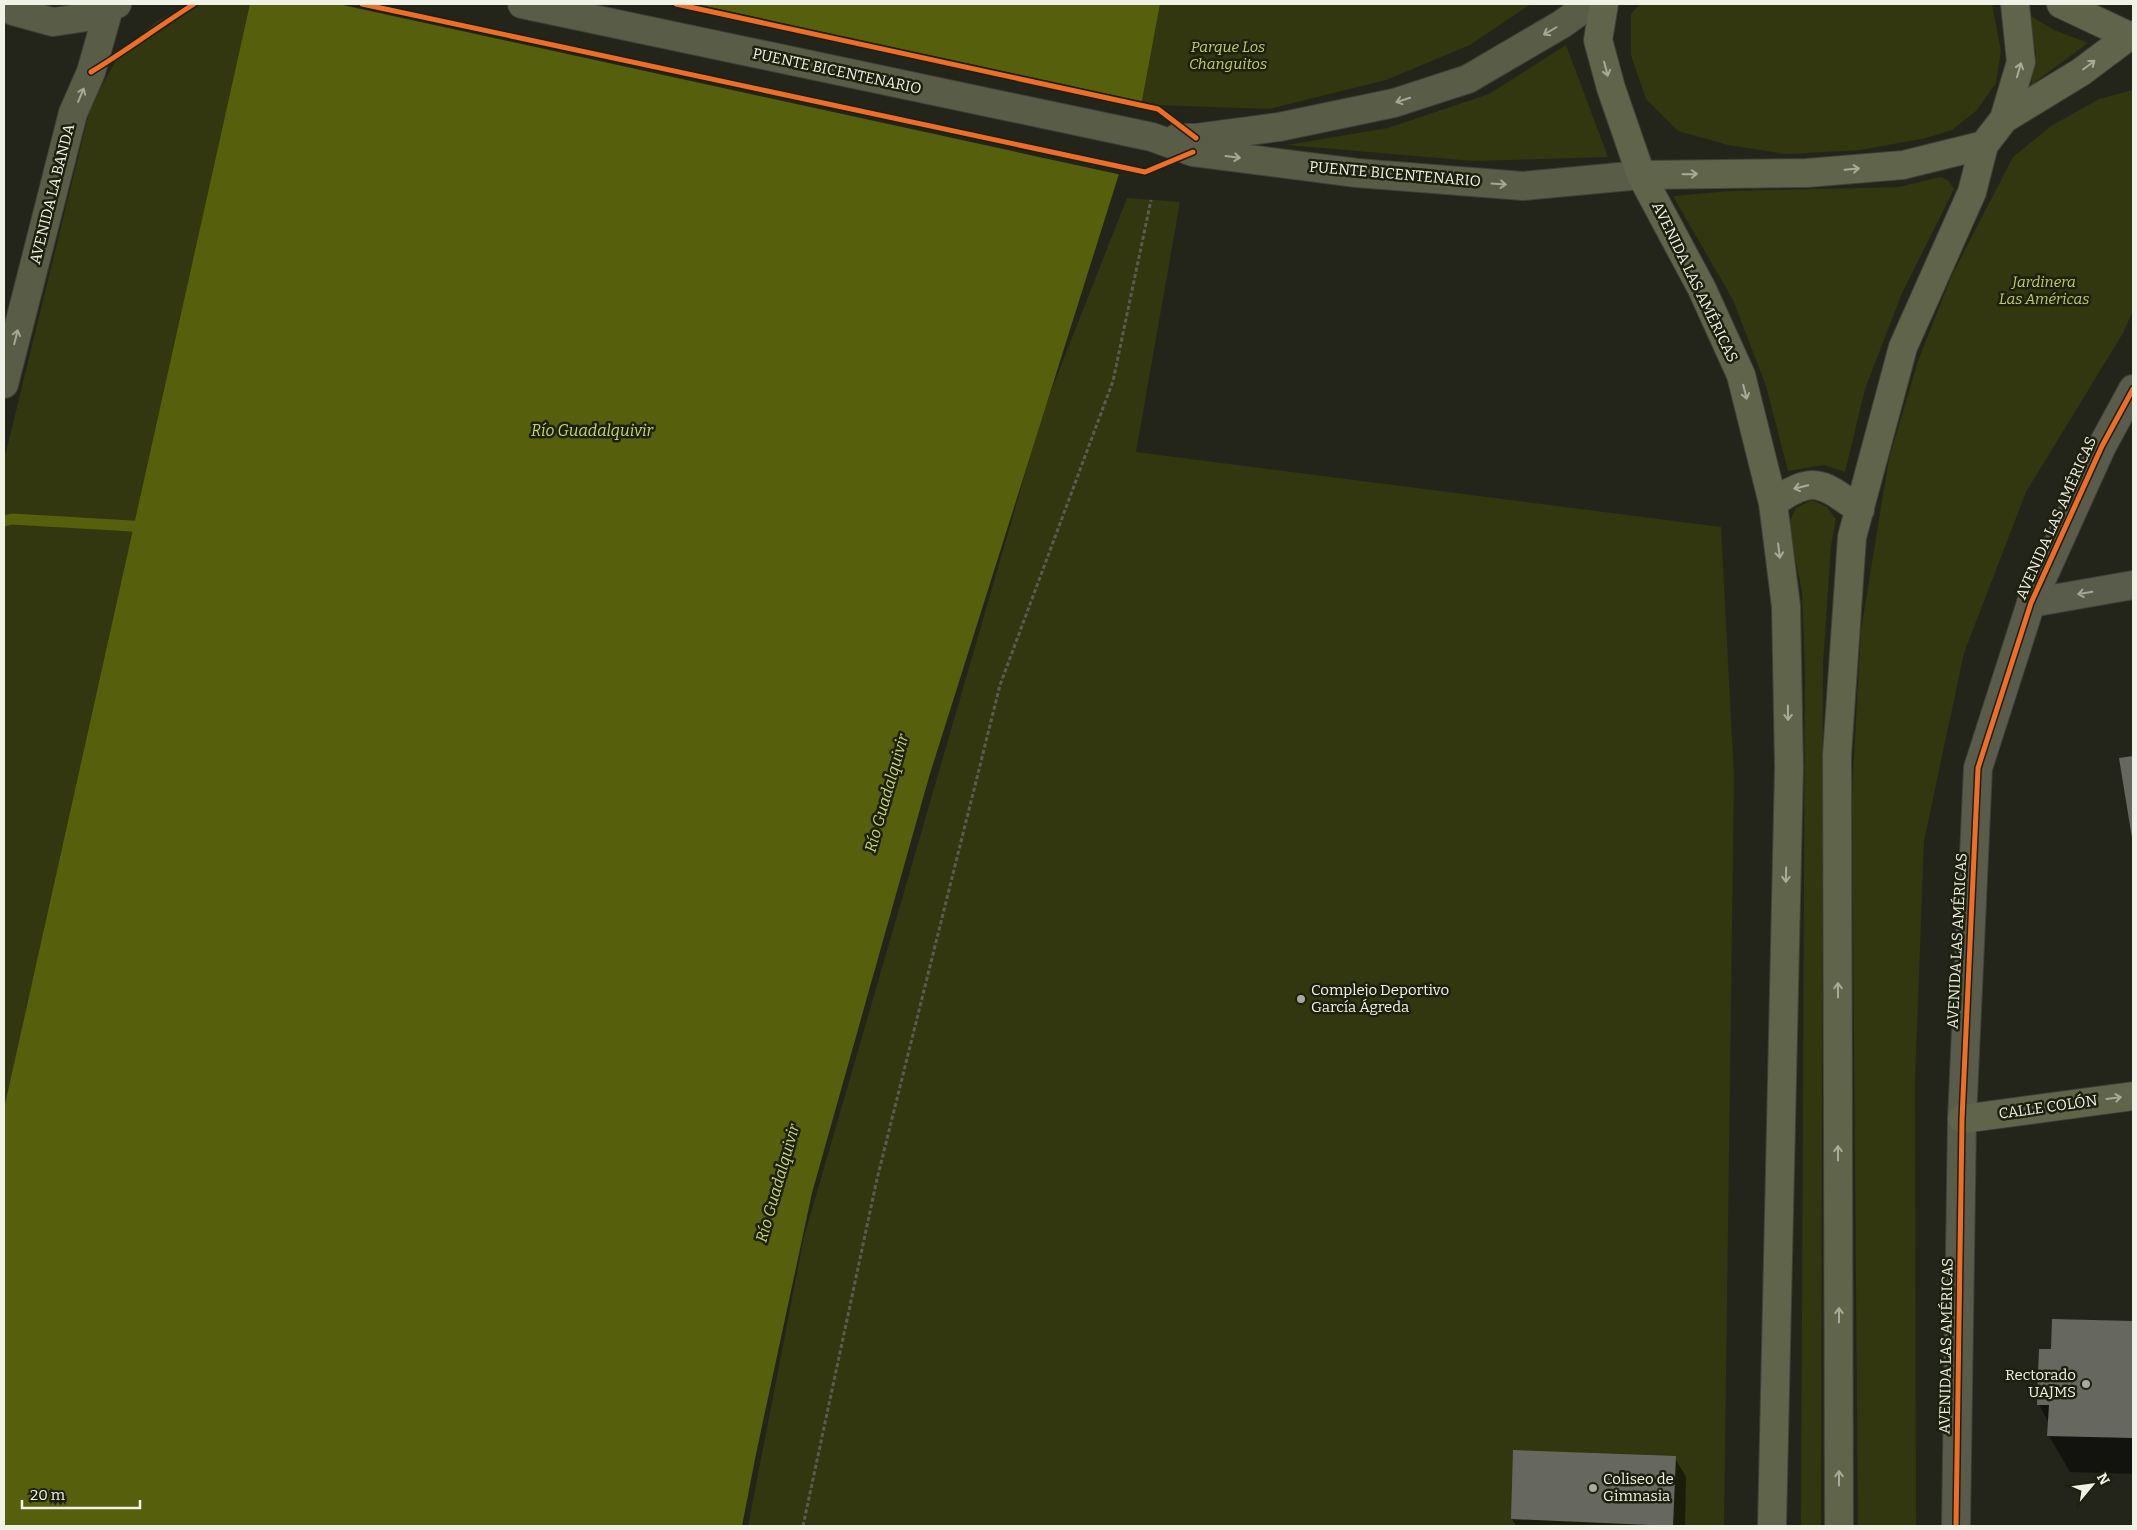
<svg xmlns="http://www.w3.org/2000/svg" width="2137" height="1530" font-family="Bitter,serif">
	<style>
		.green { fill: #32370f }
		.water { fill: #565f0c }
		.pier { fill: #23251b }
		.shadow { fill: #0007 }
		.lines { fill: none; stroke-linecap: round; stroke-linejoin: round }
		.stream { stroke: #565f0c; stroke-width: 11 }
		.building { fill: #66685f }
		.minor-casing { stroke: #3f4138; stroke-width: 30 }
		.tertiary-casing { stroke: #3f4138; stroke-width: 30 }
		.secondary-casing { stroke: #3f4138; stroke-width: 30 }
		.primary-casing { stroke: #3f4138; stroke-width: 30 }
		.path { stroke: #5a5c50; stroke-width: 3; stroke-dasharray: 4 2.5; stroke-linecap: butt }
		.minor { stroke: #595b4b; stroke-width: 28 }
		.tertiary { stroke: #595b4b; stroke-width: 28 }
		.secondary { stroke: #595d47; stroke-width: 28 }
		.primary { stroke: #60644b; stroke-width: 28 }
		.cycleway-casing { stroke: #1d200e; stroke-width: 8 }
		.cycleway { stroke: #ee6e29; stroke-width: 5 }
		.oneway { stroke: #a4a896 }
		.oneway2 { stroke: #a8ab98 }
		.oneway3 { stroke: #a4a698 }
		.poi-dot { fill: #a8aa9f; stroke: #1d200e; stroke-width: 2 }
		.labels { text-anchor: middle; stroke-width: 5; stroke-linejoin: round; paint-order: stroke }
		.park-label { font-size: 15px; font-style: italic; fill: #c0d062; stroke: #1d200e }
		.street-label { font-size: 15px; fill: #f0f2e6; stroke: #1d200e }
		.poi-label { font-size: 15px; fill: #f0f2e6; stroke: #1d200e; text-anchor: start }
		.water-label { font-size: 16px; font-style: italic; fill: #c6d769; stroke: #1d200e }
	</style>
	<rect width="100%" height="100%" fill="#23251b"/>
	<!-- green -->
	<path class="green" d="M195 4H251L4 1376V460L91 105 119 55 157 21Z
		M1160 4H1531L1470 45 1386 80 1269 109 1159 105 1142 101Z
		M1640 4H1992L2001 51 1996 83 1977 110 1952 130 1926 138 1860 150 1786 154 1728 145 1678 131 1646 99 1631 55V14Z
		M2029 15 2054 30 2088 43 2031 85 2036 54Z
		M1566 45 1608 157 1473 161 1287 145 1388 128 1489 94Z
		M2133 90V311L2123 333 2026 492 1964 653 1924 841 1915 1081 1916 1526H1858L1852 793 1861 630 1889 459 1918 361 1952 275 2013 157 2051 126 2099 99Z
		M1940 177 1948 180 1954 189 1902 293 1865 389 1845 472 1824 465 1788 471 1766 386 1733 300 1673 196 1731 191 1899 187Z
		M1127 198 1180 202 1136 452 1721 527 1734 777 1724 1526H748L804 1237 1044 409Z
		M1812 500 1827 507 1836 519 1831 546 1823 664 1821 1526H1801L1805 670 1802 591 1788 525 1796 508Z"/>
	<!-- water -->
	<path class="water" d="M250 4H1160L1142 101 929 777 812 1193 756 1454 742 1526H4V1109Z"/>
	<!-- pier -->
	<path class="pier" d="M338 4H696L1145 102 1122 175Z"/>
	<!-- shadow -->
	<path class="shadow" d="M2133 757V837L2121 759Z
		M2053 1320 2133 1322V1474L2070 1472 2049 1436V1423L2039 1405 2052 1350Z
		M1675 1458 1686 1477 1685 1526H1516L1512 1519Z"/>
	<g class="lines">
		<!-- stream -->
		<path class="stream" d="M4 521 12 519 149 527"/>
	</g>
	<!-- building -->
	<path class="building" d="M2133 756V838H2132L2119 758Z
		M2052 1319 2133 1321V1438L2047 1436 2049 1405H2037L2038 1375 2039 1349H2051Z
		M1513 1450 1676 1456 1673 1526 1511 1519Z"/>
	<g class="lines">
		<!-- minor casing -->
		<g class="minor-casing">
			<path id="minor" d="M2031 603 2133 585"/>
		</g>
		<!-- tertiary casing -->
		<g class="tertiary-casing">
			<path id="tertiary" d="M1956 1526 1962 1119 1978 768 2031 603 2102 446 2133 389"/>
		</g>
		<!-- secondary casing -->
		<g class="secondary-casing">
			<path id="secondary" d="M7 4 13 11 53 22 87 17 117 4
				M522 4 1152 137 1193 152 1357 173 1523 186 1641 175
				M1177 138H1196L1279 127 1394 103 1468 79 1562 24 1590 4
				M4 384 73 113 91 72 109 8"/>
		</g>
		<!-- primary casing -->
		<g class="primary-casing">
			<path id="primary" d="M1604 4 1598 40 1611 88 1641 175 1702 289 1741 375 1773 503 1786 606 1789 767 1772 1526
				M2061 4 2129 36 2133 35
				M2004 119 2081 72 2129 36
				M1641 175 1807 173 1903 165 1984 145 2004 119 2021 62 2015 4
				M1773 503C1814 474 1822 483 1860 510
				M1962 1119 2133 1096
				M1839 1526 1837 755 1852 537 1903 347 1972 192 1984 145"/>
		</g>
		<!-- path -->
		<path class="path" d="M803 1526 877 1179 1000 685 1113 381 1151 200"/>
		<!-- minor -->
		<use href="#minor" class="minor"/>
		<!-- tertiary -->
		<use href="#tertiary" class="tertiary"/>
		<!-- secondary -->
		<use href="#secondary" class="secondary"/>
		<!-- primary -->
		<use href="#primary" class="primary"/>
		<!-- cycleway casing -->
		<g class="cycleway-casing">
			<path id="cycleway" d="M362 4 1145 172 1193 152
				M676 4 1158 109 1196 138
				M91 72C126 51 159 26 194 4
				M1956 1526 1962 1119 1978 768 2031 603 2102 446 2133 389"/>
		</g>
		<!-- cycleway -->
		<use href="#cycleway" class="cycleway"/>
	</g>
	<!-- one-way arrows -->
	<defs><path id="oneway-shaft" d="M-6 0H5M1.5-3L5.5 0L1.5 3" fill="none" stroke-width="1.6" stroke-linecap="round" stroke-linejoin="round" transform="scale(1.25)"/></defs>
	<g class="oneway">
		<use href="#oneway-shaft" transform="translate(1550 31) rotate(150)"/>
		<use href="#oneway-shaft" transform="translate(81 95) rotate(-67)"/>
		<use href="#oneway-shaft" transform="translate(1403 100) rotate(162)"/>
		<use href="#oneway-shaft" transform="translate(1233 157) rotate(7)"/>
		<use href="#oneway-shaft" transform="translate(1499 184) rotate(4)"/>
		<use href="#oneway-shaft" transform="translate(16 337) rotate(-76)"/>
	</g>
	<g class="oneway2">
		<use href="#oneway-shaft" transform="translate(2089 65) rotate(-37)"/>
		<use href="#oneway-shaft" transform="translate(1606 69) rotate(75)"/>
		<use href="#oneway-shaft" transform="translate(2019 70) rotate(-74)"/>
		<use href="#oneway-shaft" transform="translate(1852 169) rotate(-5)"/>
		<use href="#oneway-shaft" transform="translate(1690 174) rotate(-1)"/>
		<use href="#oneway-shaft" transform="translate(1745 392) rotate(76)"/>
		<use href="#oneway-shaft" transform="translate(1801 487) rotate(167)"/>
		<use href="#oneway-shaft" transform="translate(1779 551) rotate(83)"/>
		<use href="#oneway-shaft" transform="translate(1788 713) rotate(89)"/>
		<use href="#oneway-shaft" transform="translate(1786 875) rotate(91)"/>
		<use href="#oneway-shaft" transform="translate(1838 990) rotate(-90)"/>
		<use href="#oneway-shaft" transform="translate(2114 1098) rotate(-8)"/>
		<use href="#oneway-shaft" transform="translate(1838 1153) rotate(-90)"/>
		<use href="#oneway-shaft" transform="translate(1839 1315) rotate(-90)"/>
		<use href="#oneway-shaft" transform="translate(1839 1478) rotate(-90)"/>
	</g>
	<use class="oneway3" href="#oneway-shaft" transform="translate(2085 593) rotate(170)"/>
	<!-- markers -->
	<g class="poi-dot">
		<circle cx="1301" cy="999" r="5"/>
		<circle cx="2086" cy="1384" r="5"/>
		<circle cx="1593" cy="1488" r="5"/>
	</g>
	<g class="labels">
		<!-- park labels -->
		<g class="park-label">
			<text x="1228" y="52">Parque Los<tspan x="1228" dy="17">Changuitos</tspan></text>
			<text x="2044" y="287">Jardinera<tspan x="2044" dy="17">Las Américas</tspan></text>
		</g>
		<!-- street labels -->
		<g class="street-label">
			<text transform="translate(837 71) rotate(12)" y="5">PUENTE BICENTENARIO</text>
			<text transform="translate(1395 174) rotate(5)" y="5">PUENTE BICENTENARIO</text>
			<text transform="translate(52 194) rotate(-76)" y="5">AVENIDA LA BANDA</text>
			<text transform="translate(1695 282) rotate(64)" y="5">AVENIDA LAS AMÉRICAS</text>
			<text transform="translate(2056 518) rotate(-66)" y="5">AVENIDA LAS AMÉRICAS</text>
			<text transform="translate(1957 941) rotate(-87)" y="5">AVENIDA LAS AMÉRICAS</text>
			<text transform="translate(2048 1107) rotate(-8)" y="5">CALLE COLÓN</text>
			<text transform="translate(1946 1346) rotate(-89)" y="5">AVENIDA LAS AMÉRICAS</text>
		</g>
		<!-- poi labels -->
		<g class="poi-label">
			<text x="1311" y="995">Complejo Deportivo<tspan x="1311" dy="17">García Ágreda</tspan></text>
			<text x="2076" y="1380" text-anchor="end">Rectorado<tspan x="2076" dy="17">UAJMS</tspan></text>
			<text x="1603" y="1484">Coliseo de<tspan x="1603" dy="17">Gimnasia</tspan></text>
		</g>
		<!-- water labels -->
		<g class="water-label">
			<text x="592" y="436">Río Guadalquivir</text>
			<text transform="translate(886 793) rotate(-74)" y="6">Río Guadalquivir</text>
			<text transform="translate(777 1183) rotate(-74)" y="6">Río Guadalquivir</text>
		</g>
	</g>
	<!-- border -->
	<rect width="2137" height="1530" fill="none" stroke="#f0f2e6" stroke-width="10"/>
	<!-- north arrow -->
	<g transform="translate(2092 1485) rotate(61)" stroke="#1d200e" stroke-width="4" paint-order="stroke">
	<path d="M0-4L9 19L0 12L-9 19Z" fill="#f0f2e6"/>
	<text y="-8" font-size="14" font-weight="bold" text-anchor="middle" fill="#f0f2e6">N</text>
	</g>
	<!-- scale -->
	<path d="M22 1500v8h118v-8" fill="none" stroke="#f0f2e6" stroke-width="2.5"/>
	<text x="30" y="1500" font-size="15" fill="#f0f2e6" stroke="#1d200e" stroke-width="4" paint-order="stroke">20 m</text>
</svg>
